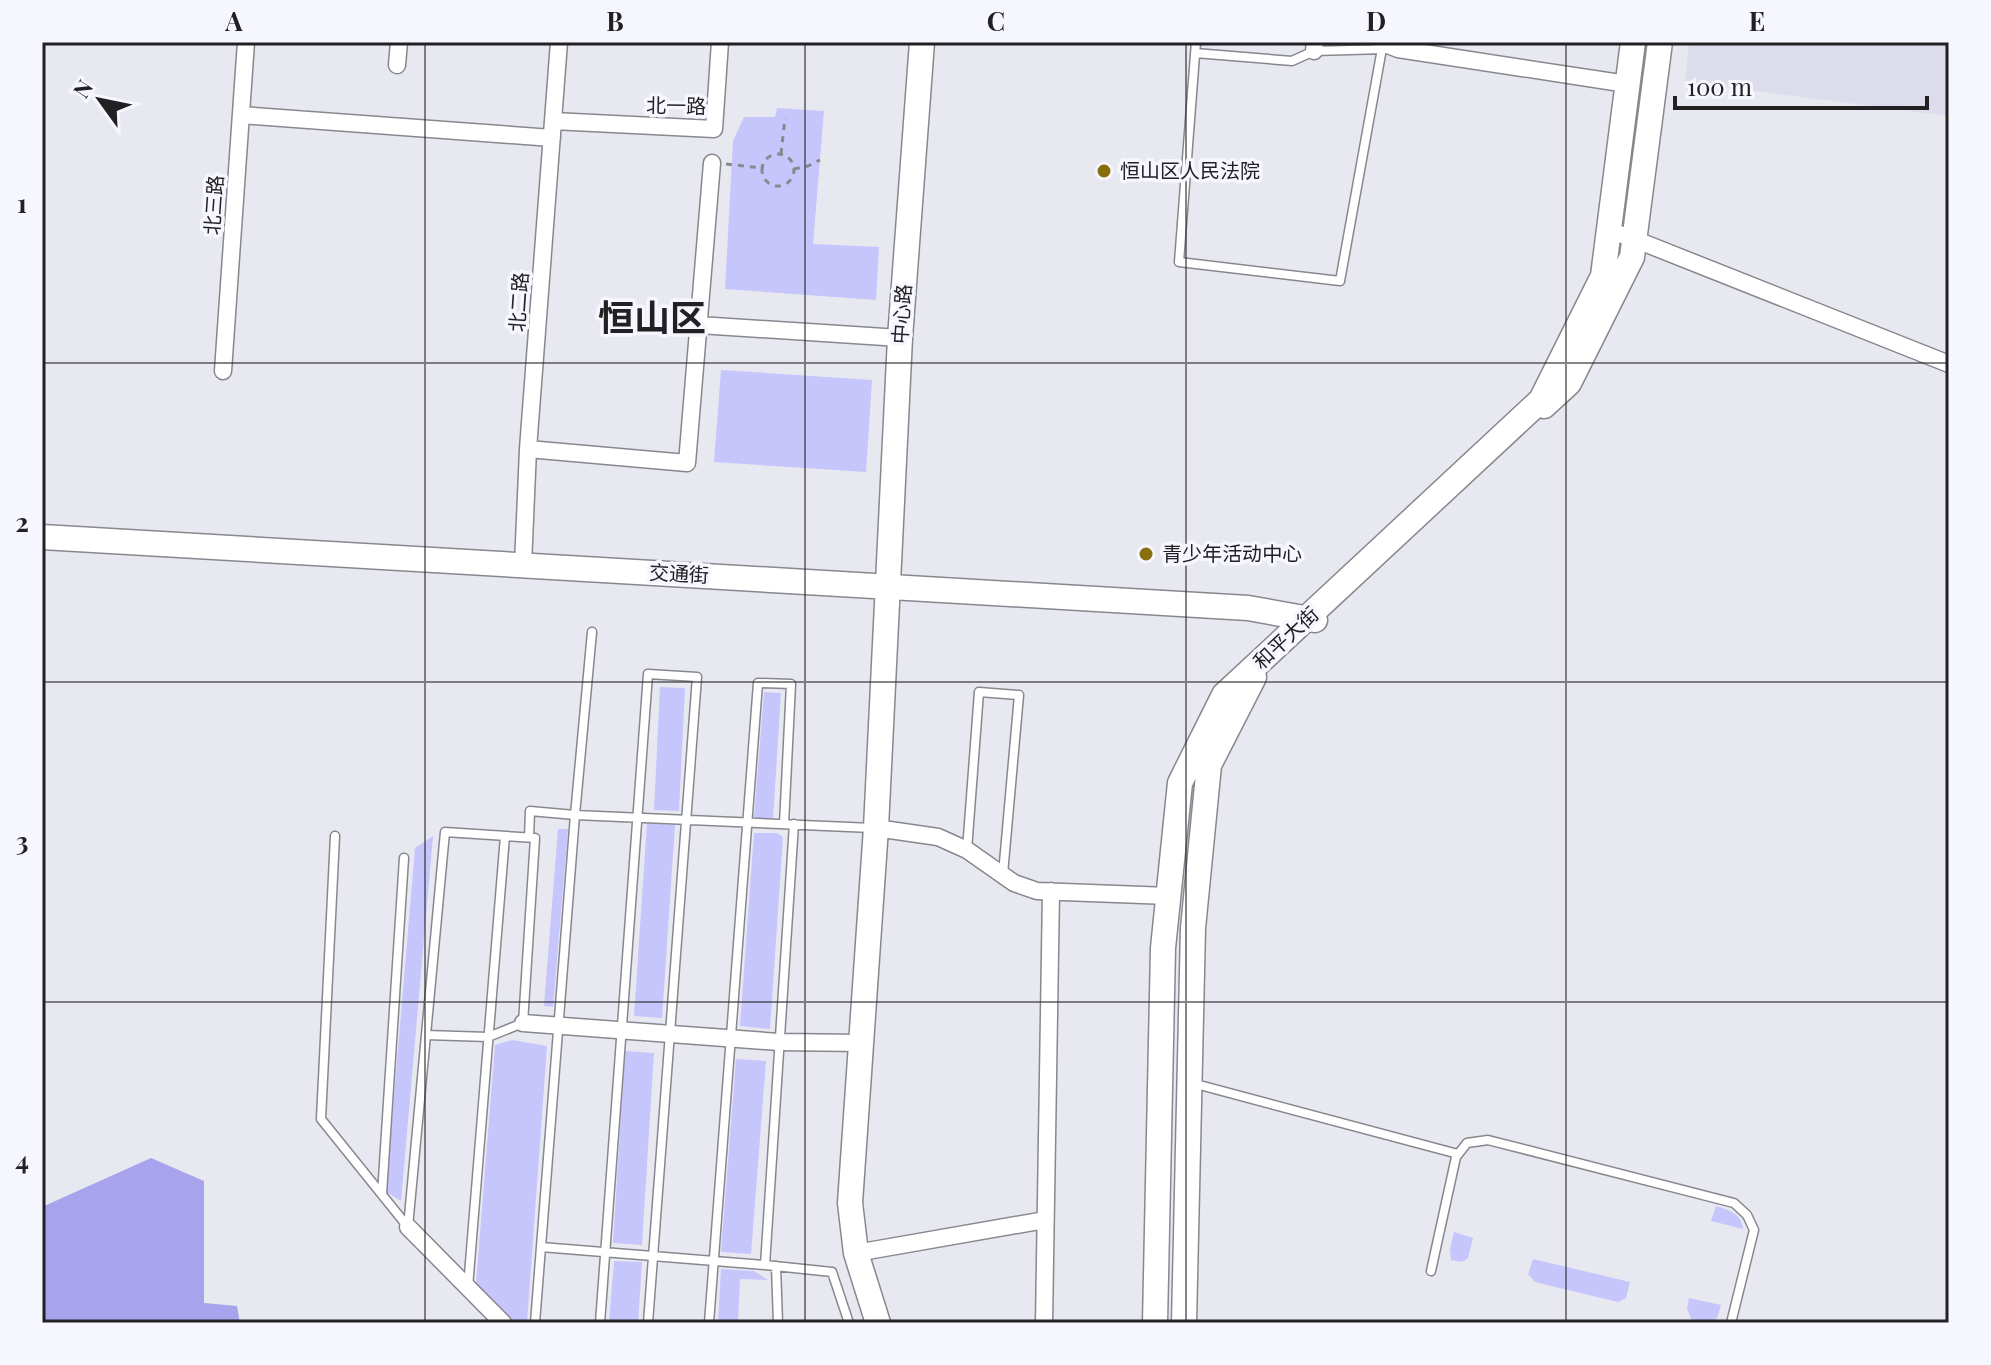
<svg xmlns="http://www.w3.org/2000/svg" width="1991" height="1365" font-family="'Playfair Display','Noto Sans SC',serif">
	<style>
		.built { fill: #dcdcec }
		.green { fill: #c6c5fc }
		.forest { fill: #a7a3ec }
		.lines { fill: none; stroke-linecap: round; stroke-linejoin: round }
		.lane-casing { stroke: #87878f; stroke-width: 11 }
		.street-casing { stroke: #87878f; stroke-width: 19 }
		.secondary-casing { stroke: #87878f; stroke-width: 27 }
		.path { stroke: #88888e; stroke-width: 3; stroke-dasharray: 6 6; stroke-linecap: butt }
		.lane { stroke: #fff; stroke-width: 8 }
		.street { stroke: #fff; stroke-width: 16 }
		.secondary { stroke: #fff; stroke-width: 24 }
		.grid { fill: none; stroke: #212124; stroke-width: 2; stroke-opacity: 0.55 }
		.poi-dot { fill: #886e0e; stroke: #f6f6fe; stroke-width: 3 }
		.labels { text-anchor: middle; stroke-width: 7; stroke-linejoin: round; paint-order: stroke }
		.street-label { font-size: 20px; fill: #212124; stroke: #f6f6fe }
		.poi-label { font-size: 20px; fill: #212124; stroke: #f6f6fe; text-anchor: start }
		.town-label { font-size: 36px; font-weight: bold; fill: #212124; stroke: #f6f6fe }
		.neatline { fill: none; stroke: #212124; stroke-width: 3 }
		.grid-label { font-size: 26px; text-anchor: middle; font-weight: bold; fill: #212124 }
	</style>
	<rect width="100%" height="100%" fill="#e8e8f1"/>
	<!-- built -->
	<path class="built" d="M1689 42H1949V116L1685 82Z"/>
	<!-- green -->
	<path class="green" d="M777 108 824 111 813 244 879 247 876 300 725 289 733 141 744 117H775Z
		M721 370 872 380 866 472 714 462Z
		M660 687 685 688 679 811 654 810Z
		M764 692 781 693 773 819 754 818Z
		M647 823 675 825 662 1018 634 1016Z
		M558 829H568L553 1007 544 1006Z
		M754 833H777L783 837 770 1029 740 1026Z
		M433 836 401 1201 386 1192 415 848Z
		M512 1040 547 1046 527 1323H513L476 1283 495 1045Z
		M625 1051 654 1053 642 1245 613 1243Z
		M736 1059 766 1061 751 1254 721 1252Z
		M1716 1206C1729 1210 1742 1214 1743 1229L1711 1221Z
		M1454 1232 1473 1238 1468 1258 1462 1262 1451 1260 1450 1249Z
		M1533 1259 1630 1282 1626 1298 1618 1302 1535 1282 1528 1274Z
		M614 1261 642 1262 638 1323H609Z
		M721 1269 754 1271 768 1280 740 1279 738 1323H718Z
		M1689 1298 1721 1305 1717 1318 1711 1323 1691 1319 1687 1308Z"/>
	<!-- forest -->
	<path class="forest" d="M151 1158 204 1181V1303L237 1306 240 1323H42V1207Z"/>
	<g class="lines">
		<!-- lane casing -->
		<g class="lane-casing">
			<path id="lane" d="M1196 42 1179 262 1340 281 1383 43
				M1195 53 1292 61 1314 51 1385 49
				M335 836 321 1119 408 1227 445 832 535 838 523 1023 488 1037 426 1035
				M529 837 530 811 575 815 592 632
				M967 850 979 692 1019 695 1003 874
				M1192 1083 1458 1154
				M382 1194 404 858
				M541 1247 765 1265 794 824
				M765 1265 832 1272 849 1323
				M776 1266 778 1323
				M1431 1271 1456 1157 1467 1143 1488 1140 1734 1203 1747 1215 1754 1230 1731 1323
				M468 1287 505 836
				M535 1323 575 815 872 828
				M600 1323 648 674 697 677 648 1323
				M709 1323 758 683 791 684 784 824"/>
		</g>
		<!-- street casing -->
		<g class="street-casing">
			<path id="street" d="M1380 42 1398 49 1627 84
				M1314 51 1315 42
				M397 65 399 42
				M241 115 552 138
				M553 121 714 129 720 42
				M1608 230 1634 239 1949 364
				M699 325 900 338
				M223 371 246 42
				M528 449 687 463 712 163
				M523 565 528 449 559 42
				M876 828 938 837 967 850 1014 883 1037 891 1169 896
				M523 1023 779 1042 861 1043
				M408 1227 503 1323
				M856 1253 1045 1220
				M1044 1323 1051 891"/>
		</g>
		<!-- secondary casing -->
		<g class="secondary-casing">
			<path id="secondary" d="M1544 406 1569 383 1632 257 1660 42
				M42 537 1248 608 1315 620
				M878 1323 856 1253 850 1203 876 828 900 338 922 42
				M1155 1323 1163 948 1180 783 1224 695 1541 400 1603 276 1633 42
				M1184 1323 1193 928 1209 765 1254 677"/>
		</g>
		<!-- path -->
		<path class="path" d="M781 154 785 118
			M762 170a16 16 0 1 1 32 0a16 16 0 1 1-32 0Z
			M726 164 762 168
			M794 169 808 166 820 160"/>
		<!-- lane -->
		<use href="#lane" class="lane"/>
		<!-- street -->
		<use href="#street" class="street"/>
		<!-- secondary -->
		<use href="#secondary" class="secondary"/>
	</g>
	<!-- grid -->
	<path class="grid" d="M425 42V1323M805 42V1323M1186 42V1323M1566 42V1323M42 363H1949M42 682H1949M42 1002H1949"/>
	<!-- markers -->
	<g class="poi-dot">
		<circle cx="1104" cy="171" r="8"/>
		<circle cx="1146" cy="554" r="8"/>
	</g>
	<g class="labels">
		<!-- street labels -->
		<g class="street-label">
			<text transform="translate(676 106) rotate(1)" y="7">北一路</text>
			<text transform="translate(214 205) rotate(-86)" y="7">北三路</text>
			<text transform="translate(519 302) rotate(-86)" y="7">北二路</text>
			<text transform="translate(902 314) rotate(-86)" y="7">中心路</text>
			<text transform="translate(679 574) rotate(3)" y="7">交通街</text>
			<text transform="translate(1286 638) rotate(-43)" y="7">和平大街</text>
		</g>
		<!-- poi labels -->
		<g class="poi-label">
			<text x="1120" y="178">恒山区人民法院</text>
			<text x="1162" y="561">青少年活动中心</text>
		</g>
		<!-- town labels -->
		<g class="town-label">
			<text x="652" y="331">恒山区</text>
		</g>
	</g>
	<!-- border -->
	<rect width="1991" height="1365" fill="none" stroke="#f6f6fe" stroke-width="88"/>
	<!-- north arrow -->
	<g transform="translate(100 100) rotate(303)" stroke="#f6f6fe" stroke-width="6" paint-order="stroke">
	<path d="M0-6L14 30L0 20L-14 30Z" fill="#212124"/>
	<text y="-12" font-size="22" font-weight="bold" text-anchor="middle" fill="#212124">N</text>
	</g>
	<!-- scale -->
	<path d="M1675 96v12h252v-12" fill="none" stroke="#212124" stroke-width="4"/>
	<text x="1687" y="96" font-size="24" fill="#212124" stroke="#f6f6fe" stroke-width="6" paint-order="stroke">100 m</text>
	<rect x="44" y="44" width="1903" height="1277" class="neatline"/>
	<g class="grid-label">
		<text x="234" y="31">A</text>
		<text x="615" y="31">B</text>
		<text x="996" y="31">C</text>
		<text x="1376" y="31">D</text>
		<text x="1757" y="31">E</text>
		<text x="22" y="213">1</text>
		<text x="22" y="532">2</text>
		<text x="22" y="851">3</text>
		<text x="22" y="1170">4</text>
	</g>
</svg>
